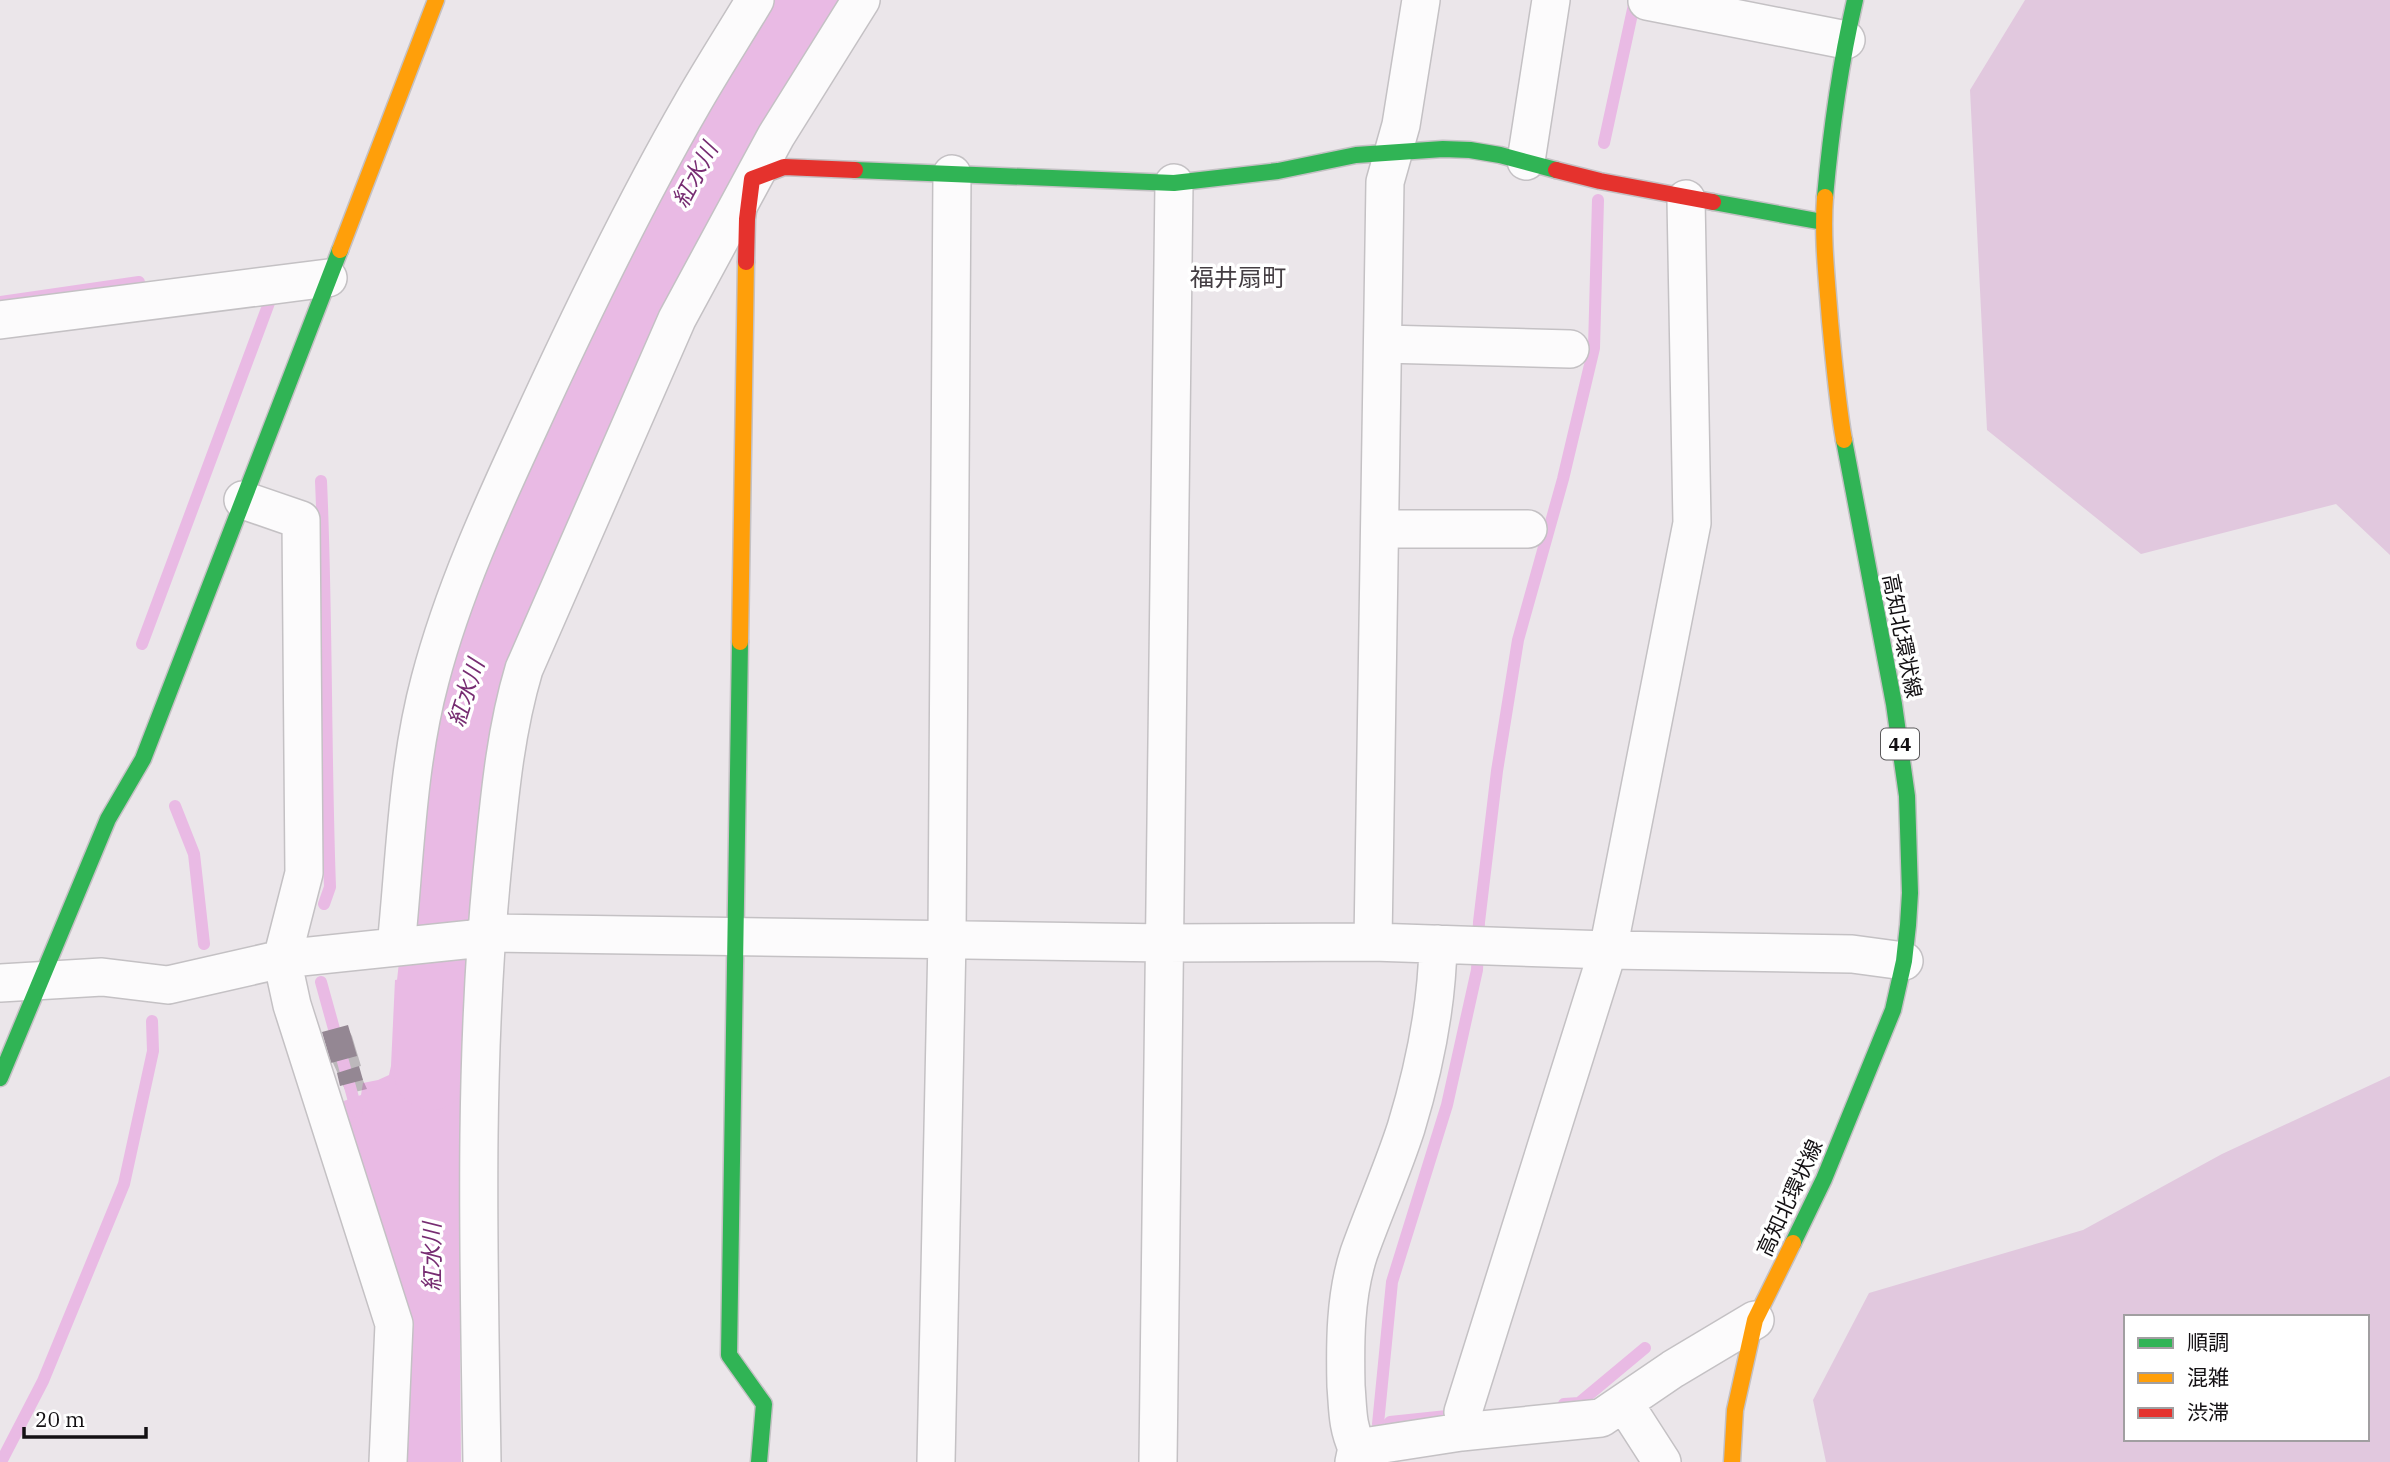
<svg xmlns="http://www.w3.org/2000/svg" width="2390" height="1462" font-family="'IBM Plex Serif','Noto Sans JP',serif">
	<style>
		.green { fill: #e1c8de; fill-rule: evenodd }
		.water { fill: #e9bae4 }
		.shadow { fill: #0003 }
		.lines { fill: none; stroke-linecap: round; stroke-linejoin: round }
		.stream { stroke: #e9bae4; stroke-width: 12 }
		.river { stroke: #e9bae4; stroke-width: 74 }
		.building { fill: #948793 }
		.street-casing { stroke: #c4c1c4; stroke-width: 40 }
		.fast-casing { stroke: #c4c1c4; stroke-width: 19 }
		.slow-casing { stroke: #c4c1c4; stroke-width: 19 }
		.jam-casing { stroke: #c4c1c4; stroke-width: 19 }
		.street { stroke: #fcfbfc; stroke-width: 37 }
		.fast { stroke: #30b455; stroke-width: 16 }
		.slow { stroke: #ff9f0a; stroke-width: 16 }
		.jam { stroke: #e5322d; stroke-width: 16 }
		.labels { text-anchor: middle; stroke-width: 7; stroke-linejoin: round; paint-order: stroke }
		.shield { fill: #fff; stroke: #5a585a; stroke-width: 2 }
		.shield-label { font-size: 19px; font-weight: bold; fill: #131013 }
		.street-label { font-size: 21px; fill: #131013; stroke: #fff }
		.water-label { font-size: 23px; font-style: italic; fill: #772d72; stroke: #fff }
		.quarter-label { font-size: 24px; fill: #433d42; stroke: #fff }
	</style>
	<rect width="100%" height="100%" fill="#ebe6ea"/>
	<!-- green -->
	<path class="green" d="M2025 0H2390V555L2336 504 2141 554 1987 430 1970 90Z
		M2390 1076V1462H1826L1813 1400 1869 1293 2083 1230 2222 1154ZM2126 1317H2367V1439H2126Z"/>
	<!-- water -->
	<path class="water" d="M450 972 464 984 460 1346 461 1462H402L341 1102 361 1095 363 1083 378 1080 389 1075 391 1066 395 980Z"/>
	<!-- shadow -->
	<path class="shadow" d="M347 1027 352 1036 361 1066 357 1067 367 1089 347 1094 333 1063 324 1033Z"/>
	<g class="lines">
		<!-- stream -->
		<path class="stream" d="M1604 143 1635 0
			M0 302 139 282
			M321 481C327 616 325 751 330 887L324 904
			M142 644 269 303
			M175 806 194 854 204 944
			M321 982 357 1112
			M1564 1404 1579 1403 1645 1348
			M1390 1422 1447 1416
			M1378 1424 1392 1282 1447 1105 1477 970 1479 922 1497 771 1518 640 1563 479 1594 348 1598 200
			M1 1462 43 1381 124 1184 153 1051 152 1021"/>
		<!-- river -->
		<path class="river" d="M431 1073 432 1001 443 899 451 739 489 622 641 275 741 89 803 0"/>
	</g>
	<!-- building -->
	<path class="building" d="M348 1025 357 1056 331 1063 322 1032Z
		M359 1066 363 1080 340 1086 337 1073Z"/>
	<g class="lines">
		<!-- street casing -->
		<g class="street-casing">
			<path id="street" d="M1647 1 1846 40
				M1526 161 1551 0
				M0 320 328 278
				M1384 344 1570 349
				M243 500 301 520 304 873 282 959 292 1005 394 1324 388 1462
				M1381 529H1528
				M1373 942 1385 182 1401 125 1421 0
				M396 947C405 859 407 766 430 680 453 592 492 507 530 425 580 316 632 208 692 104 712 69 734 35 755 0
				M0 983 102 977 168 985 282 959 473 939 486 933 1166 943 1373 942 1608 950 1852 954 1904 961
				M1624 1403 1662 1462
				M1463 1412 1608 950 1692 523 1686 199
				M1357 1448C1347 1426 1348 1410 1346 1386 1345 1343 1345 1295 1359 1253 1374 1211 1392 1171 1406 1128 1424 1069 1437 1006 1438 944
				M482 1462C479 1266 473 1069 492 873 499 804 504 736 524 669L677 319 776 136 861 0
				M936 1462 947 939 952 174
				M1158 1462 1174 183
				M1354 1462 1357 1448 1461 1432 1601 1418 1673 1369 1755 1320"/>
		</g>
		<!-- fast casing -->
		<g class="fast-casing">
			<path id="fast" d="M855 170 1174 183 1278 171 1356 155 1443 149 1470 150 1500 155 1556 170
				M1825 197C1831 130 1840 65 1855 0
				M1713 202 1823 222
				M740 642 729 1355 764 1404 759 1462
				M0 1078 108 819 143 759 340 250
				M1793 1243 1824 1179 1893 1010 1904 961 1908 925 1910 893 1907 796 1894 704 1844 440"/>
		</g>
		<!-- slow casing -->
		<g class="slow-casing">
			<path id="slow" d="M1825 197C1822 238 1827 280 1830 321 1834 361 1837 401 1844 440
				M340 250 436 0
				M740 642 746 262
				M1732 1462 1735 1410 1755 1320 1793 1243"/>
		</g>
		<!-- jam casing -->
		<g class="jam-casing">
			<path id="jam" d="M1556 170 1600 181 1713 202
				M746 262 747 219 752 179 784 167 855 170"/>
		</g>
		<!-- street -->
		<use href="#street" class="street"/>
		<!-- fast -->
		<use href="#fast" class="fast"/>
		<!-- slow -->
		<use href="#slow" class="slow"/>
		<!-- jam -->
		<use href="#jam" class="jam"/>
	</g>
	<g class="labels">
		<!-- shield labels -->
		<rect class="shield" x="1881" y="728.5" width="38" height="31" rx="5"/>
		<g class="shield-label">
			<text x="1900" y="751">44</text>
		</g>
		<!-- street labels -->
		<g class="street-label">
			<text transform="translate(1902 636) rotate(79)" y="7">高知北環状線</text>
			<text transform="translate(1790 1198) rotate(-65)" y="7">高知北環状線</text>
		</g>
		<!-- water labels -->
		<g class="water-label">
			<text transform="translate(695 175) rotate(-62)" y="8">紅水川</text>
			<text transform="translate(466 693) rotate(-72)" y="8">紅水川</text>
			<text transform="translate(432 1257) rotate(-90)" y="8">紅水川</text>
		</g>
		<!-- quarter labels -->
		<g class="quarter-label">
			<text x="1238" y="286">福井扇町</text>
		</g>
	</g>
	<!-- legend -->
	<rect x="2124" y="1315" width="245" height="126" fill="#ffffff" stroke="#a19fa1" stroke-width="2"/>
	<rect x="2138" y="1338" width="35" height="10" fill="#30b455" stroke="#a19fa1" stroke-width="2"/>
	<text x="2187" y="1350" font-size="21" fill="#131013">順調</text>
	<rect x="2138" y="1373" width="35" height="10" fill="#ff9f0a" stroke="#a19fa1" stroke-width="2"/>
	<text x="2187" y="1385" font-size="21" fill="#131013">混雑</text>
	<rect x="2138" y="1408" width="35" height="10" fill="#e5322d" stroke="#a19fa1" stroke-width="2"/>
	<text x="2187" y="1420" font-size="21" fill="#131013">渋滞</text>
	<!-- scale -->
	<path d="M24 1427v10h122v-10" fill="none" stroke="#131013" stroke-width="3.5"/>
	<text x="35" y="1427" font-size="21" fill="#131013" stroke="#ffffff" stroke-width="5" paint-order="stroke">20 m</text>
</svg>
